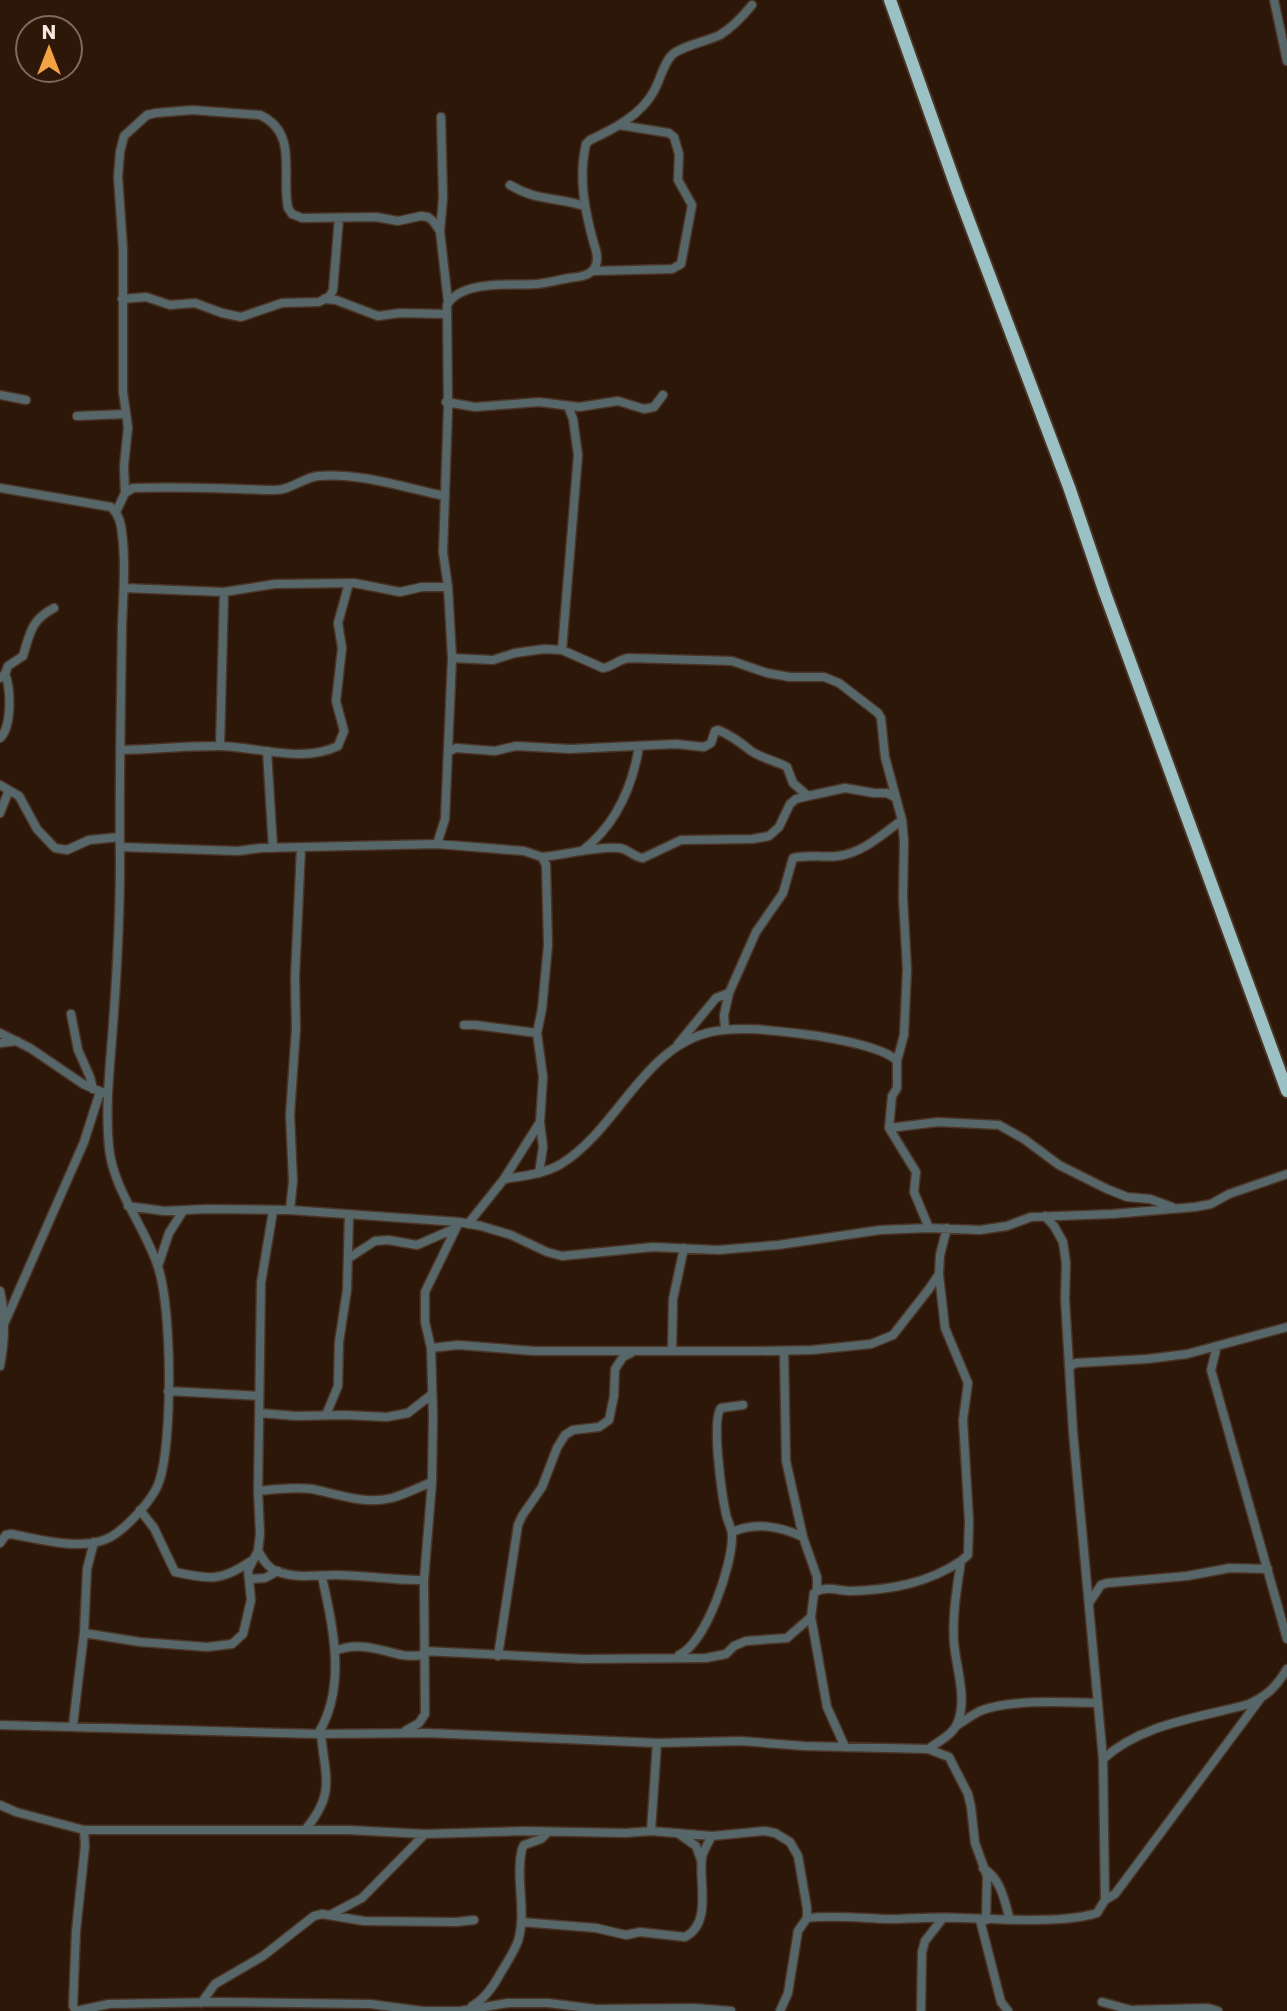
<svg xmlns="http://www.w3.org/2000/svg" width="1287" height="2011" font-family="Poppins,sans-serif">
	<style>
		.lines { fill: none; stroke-linecap: round; stroke-linejoin: round }
		.minor-casing { stroke: #493426; stroke-width: 11 }
		.trunk-casing { stroke: #493426; stroke-width: 16 }
		.minor { stroke: #576769; stroke-width: 8 }
		.trunk { stroke: #9cc1c4; stroke-width: 12 }
	</style>
	<rect width="100%" height="100%" fill="#2d1708"/>
	<g class="lines">
		<!-- minor casing -->
		<g class="minor-casing">
			<path id="minor" d="M1274 0 1287 61
				M510 185C538 202 555 196 584 206
				M440 231 443 198 441 117
				M593 271 672 269 681 264 692 205 678 180 679 154 674 137 669 133 619 125
				M122 299 146 297 170 305 195 303 222 313 241 317 282 303 319 302 330 296 333 290 339 218
				M324 299 336 300 378 316 400 313 445 314
				M0 395 26 400
				M446 402 475 407 539 402 579 407 618 401 644 409 654 407 663 395
				M77 416 126 414
				M0 488 111 507C119 515 121 523 122 533 126 564 123 596 122 627 121 705 119 783 120 861 120 916 117 971 113 1025 110 1067 105 1107 109 1148 114 1192 145 1226 158 1267 172 1307 173 1442 159 1482 153 1500 122 1534 104 1540 76 1550 39 1539 11 1534L6 1535 0 1543
				M125 493 124 466 128 427 123 392V249L118 177 120 152 124 136 147 115 156 113 192 110 260 115C299 133 281 175 288 208L292 214 302 218 376 217 398 221 421 216 428 217 433 221 440 231 448 302
				M116 512 125 493 133 488C179 486 227 489 273 490 290 491 302 478 318 476 358 472 406 488 445 496
				M124 588 224 592 275 584 354 583 400 592 422 587H448
				M562 650 578 455 573 419 568 406
				M452 658 493 660 515 653 544 649 562 650 603 668C612 667 619 659 629 658L732 661 767 673 790 677H824L839 683 878 713 881 718 885 757 902 820 904 841 903 898 907 969 904 1035 897 1061
				M0 678 5 674 8 666 23 656C30 633 31 620 54 608
				M0 738C12 727 11 689 5 674
				M220 746 224 592
				M120 750C153 749 185 746 218 746 256 746 301 764 338 746L344 731 336 701 342 648 338 623 349 583
				M267 751 273 848
				M448 752 456 748 495 751 516 746 570 749 676 744 704 747 711 743 715 731 718 730C731 735 741 743 751 751 761 758 776 761 787 767L793 783 808 796
				M0 785 19 796 37 829 55 848 67 850 89 840 120 837
				M0 813 9 790
				M437 844 445 819 452 658 448 587 443 552 448 408 447 305C462 279 512 286 537 284 548 283 558 280 569 278 577 277 587 277 593 270 599 263 597 252 594 244 585 212 578 178 586 144L590 140C614 129 641 115 654 91 660 80 663 65 671 56 678 47 708 41 720 35 733 27 743 16 752 5
				M120 847 238 851 261 848 437 844 524 851 542 857 546 865 548 945 542 1009 537 1033 543 1077 540 1122 504 1179 468 1224
				M582 851C616 825 632 788 639 747
				M542 857C565 855 596 846 619 848 629 849 633 857 643 858L681 840 753 839 769 836 779 827 790 804 796 799 808 796 845 788 874 793H887L896 798
				M71 1014 78 1050 90 1077 93 1089
				M464 1025H475L537 1033
				M725 1030 724 1015 729 993 756 932 783 893 793 858C808 854 823 858 838 856 863 853 883 834 902 820
				M0 1033 30 1048 83 1084 104 1093
				M0 1043 17 1041
				M678 1044 716 998 729 993
				M889 1128 938 1122 999 1125 1024 1139 1059 1165 1107 1189 1127 1197 1150 1199 1172 1207
				M539 1173 543 1147 540 1122
				M504 1179C523 1176 544 1174 561 1164 617 1130 643 1047 711 1032 745 1025 784 1032 818 1036 836 1039 886 1048 897 1061V1088L892 1096 889 1128 916 1172 914 1192 929 1228
				M128 1206 164 1211 206 1209 290 1210 459 1222 481 1226 511 1235 547 1252 562 1256 653 1247 718 1250 778 1245 880 1230 929 1228 980 1230 1007 1226 1031 1217 1112 1214 1195 1207 1211 1204 1229 1194 1287 1174
				M290 1210 293 1181 290 1115 296 1028 295 977 301 848
				M349 1258 375 1241 388 1240 417 1245 456 1228
				M158 1266 169 1233 183 1211
				M0 1291C6 1317 5 1340 0 1366
				M5 1322 84 1142 100 1092
				M1217 1346 1211 1370 1287 1639
				M431 1348 458 1345 534 1351H756L812 1350 871 1344 893 1335 929 1289 939 1274 940 1255 947 1228
				M672 1351 673 1299 684 1248
				M784 1351 786 1461 803 1537 817 1577V1589
				M1069 1367 1076 1363 1147 1359 1187 1354 1287 1327
				M168 1391 259 1396
				M260 1413 296 1416 345 1415 387 1417 408 1413 431 1395
				M326 1415 338 1386 339 1342 347 1290 349 1215
				M258 1491C275 1489 294 1487 312 1489 338 1494 365 1505 392 1498 406 1494 419 1487 432 1482
				M140 1510 154 1528 175 1572C210 1580 222 1581 251 1561
				M732 1532C757 1522 779 1526 803 1537
				M258 1551C263 1559 267 1567 276 1571 297 1579 315 1575 336 1575 366 1575 395 1581 424 1580
				M249 1579 265 1578 278 1571
				M1089 1603 1101 1585 1107 1583 1187 1576 1230 1568 1268 1569
				M84 1633 140 1642 207 1647 232 1644 243 1634 251 1600 248 1570 258 1551 260 1534 258 1491 261 1283 273 1211
				M335 1651C359 1641 379 1650 402 1655 409 1657 418 1655 425 1655
				M424 1651 583 1659 706 1658 726 1654 734 1646 746 1641 787 1638 811 1617
				M679 1655C706 1643 733 1564 732 1535 732 1528 727 1521 726 1514 722 1496 711 1420 721 1408L743 1405
				M498 1656 518 1525 522 1516 542 1487 557 1448 565 1435 573 1430 599 1427 609 1420 614 1396 615 1369 623 1357 631 1353
				M0 1725 318 1734 427 1733 657 1743 741 1741 804 1746 928 1749 949 1757 968 1794 971 1807 975 1843 987 1876 986 1920
				M73 1725 84 1633 87 1569 94 1542
				M956 1726C964 1721 972 1715 980 1711 1010 1699 1065 1702 1098 1703
				M405 1731 419 1723 425 1714 424 1580 432 1482 433 1416 431 1348 425 1322V1292L459 1222
				M318 1734C347 1687 333 1627 322 1577
				M845 1747 827 1707 811 1617 814 1593C824 1585 839 1591 851 1591 891 1590 928 1583 961 1561
				M928 1749C938 1742 952 1735 957 1724 968 1700 956 1668 954 1643 952 1616 957 1587 961 1561L968 1555 969 1521 963 1420 968 1383 945 1328 939 1275
				M1103 1759C1143 1723 1199 1718 1249 1704 1267 1696 1277 1686 1287 1669
				M0 1805 16 1812 84 1830H348L425 1834 523 1831 626 1833 651 1831 712 1836 765 1831 775 1833 790 1842 798 1856 807 1908V1918L798 1931 788 1993 780 2011
				M305 1830C336 1793 325 1778 321 1734
				M651 1831 657 1743
				M679 1834 696 1846 701 1860
				M983 1868C1002 1880 1004 1900 1010 1920
				M1105 1900 1115 1894 1124 1882 1260 1699
				M330 1915 362 1898 425 1834
				M807 1918C834 1915 860 1918 887 1919 912 1919 938 1916 963 1918 1000 1919 1062 1924 1097 1913L1105 1900 1103 1759 1073 1432 1065 1299 1066 1263 1063 1242 1054 1226 1045 1216
				M980 1920 1001 2002 1008 2011
				M521 1922 596 1928 626 1935 640 1932 685 1937C713 1923 698 1880 702 1857 704 1849 708 1843 712 1836
				M1102 2002 1131 2010 1208 2008 1218 2011
				M201 2003 215 1984 263 1956 314 1916 322 1914 364 1921 456 1922 474 1920
				M472 2006C485 1999 493 1987 500 1974 506 1964 514 1952 518 1941 527 1911 515 1879 522 1849L524 1845 541 1839 548 1832
				M76 2011 109 2004 219 2002 370 2004 423 2011H460L508 2003H548L596 2009 694 2008 731 2011
				M76 2011 73 2006 76 1931 85 1846 84 1830
				M921 2011 922 1952 925 1941 943 1918"/>
		</g>
		<!-- trunk casing -->
		<g class="trunk-casing">
			<path id="trunk" d="M890 0 958 192 1069 487 1105 593 1287 1091"/>
		</g>
		<!-- minor -->
		<use href="#minor" class="minor"/>
		<!-- trunk -->
		<use href="#trunk" class="trunk"/>
	</g>
	<!-- north arrow -->
	<g transform="translate(49 49)"><circle r="33" fill="#2d1708" stroke="#7e6a5e" stroke-width="2"/>
	<path d="M0-5L12 26L0 18L-12 26Z" fill="#f4a344"/>
	<text y="-10" font-size="19" font-weight="bold" text-anchor="middle" fill="#f7e7de">N</text>
	</g>
</svg>
